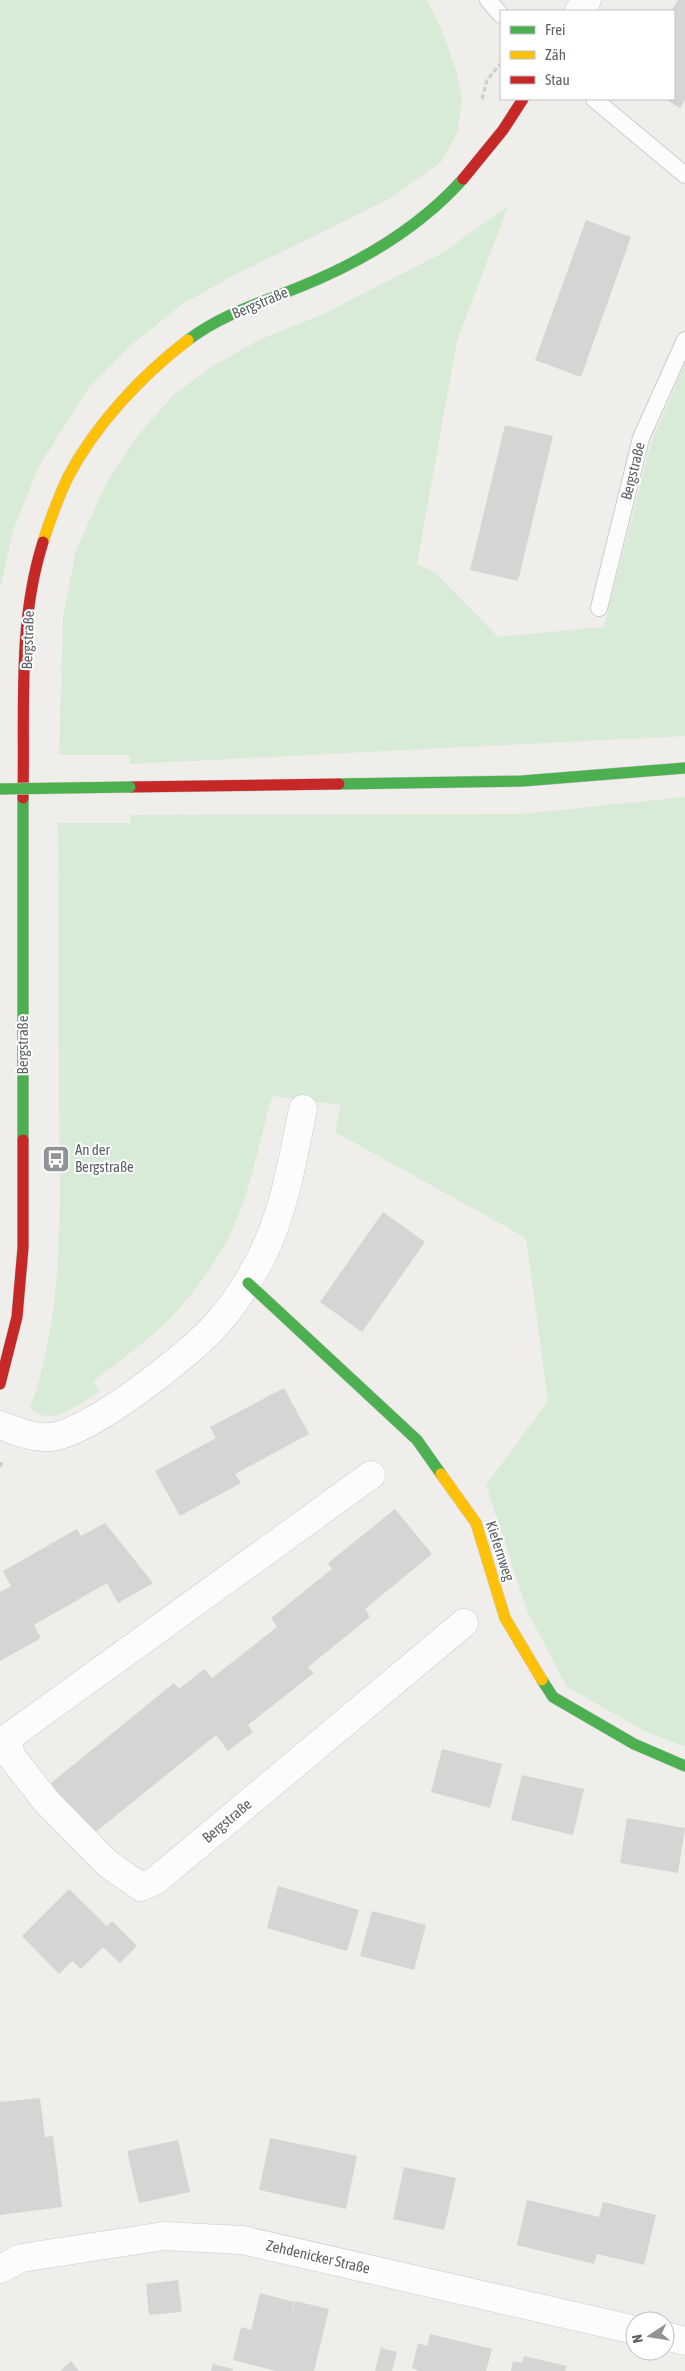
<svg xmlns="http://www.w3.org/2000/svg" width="685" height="2371" font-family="'Asap Condensed',sans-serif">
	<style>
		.green { fill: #d8ebd6 }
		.building { fill: #d6d5d3 }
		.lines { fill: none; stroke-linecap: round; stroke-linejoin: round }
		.lane-casing { stroke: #cbcccc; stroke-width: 18 }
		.street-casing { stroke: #cbcccc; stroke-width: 29 }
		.fast-casing { stroke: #cacacb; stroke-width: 12 }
		.slow-casing { stroke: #cacacb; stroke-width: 12 }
		.jam-casing { stroke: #cacacb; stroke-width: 12 }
		.path { stroke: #cacfcc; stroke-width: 3; stroke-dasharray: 5 2.5; stroke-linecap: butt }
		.lane { stroke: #fdfcfc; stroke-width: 16 }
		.street { stroke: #fdfcfc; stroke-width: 28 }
		.fast { stroke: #4caf50; stroke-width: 11 }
		.slow { stroke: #ffc107; stroke-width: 11 }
		.jam { stroke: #c62828; stroke-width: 11 }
		.fast-bridge-casing { stroke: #d7ceb8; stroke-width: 12; stroke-linecap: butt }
		.fast-bridge { stroke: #4caf50; stroke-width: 11 }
		.labels { text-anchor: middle; stroke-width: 4; stroke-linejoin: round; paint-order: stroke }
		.street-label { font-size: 15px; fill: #5f6368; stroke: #fff }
		.poi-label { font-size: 15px; fill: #5f6368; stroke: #fff; text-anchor: start }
	</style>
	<rect width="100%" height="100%" fill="#efeeea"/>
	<!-- green -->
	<path class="green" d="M0 0H427L441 28 456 70 462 99 458 131 441 162 391 198 233 276 184 303 130 346 88 389 39 466 13 531 0 589Z
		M508 206 457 341 417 564 436 573 498 637 604 627 651 443 685 363V736L130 764V755H59L63 617 76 550 108 480 136 438 173 395 216 364 261 339 321 315 439 255Z
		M685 797V1747L643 1730 567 1687 528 1613 486 1485 548 1401 526 1238 335 1132 341 1105 272 1096C260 1139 252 1186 233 1228 215 1267 184 1308 150 1337 132 1352 112 1366 93 1381L100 1391C82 1403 51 1429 30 1408 65 1310 60 1208 59 1106 59 1011 59 917 58 823H130L131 815 521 814Z"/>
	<!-- building -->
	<path class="building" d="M678 0H685V100L680 108 665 99H674V11H671Z
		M586 220 631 237 581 377 535 360Z
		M505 425 553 436 518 581 470 570Z
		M383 1212 425 1242 362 1332 320 1302Z
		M284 1388 309 1434 235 1474 241 1483 180 1516 155 1471 216 1438 210 1427Z
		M395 1509 432 1554 365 1609 370 1617 308 1667 314 1673 248 1725 253 1732 228 1751 216 1735 92 1835 51 1783 174 1683 179 1689 204 1669 212 1678 277 1627 271 1618 332 1569 328 1563Z
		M105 1523 153 1583 118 1603 107 1583 34 1625 41 1638 0 1661V1592L11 1586 3 1571 77 1529 81 1536Z
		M442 1749 502 1764 490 1808 431 1792Z
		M522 1775 584 1789 573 1835 511 1820Z
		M627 1818 685 1828 678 1873 620 1863Z
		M278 1886 359 1910 347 1951 267 1928Z
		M69 1889 107 1926 112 1921 137 1946 120 1963 103 1947 81 1969 72 1961 59 1974 22 1936Z
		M372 1911 426 1925 414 1970 360 1956Z
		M40 2098 45 2137 53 2136 62 2207 0 2215V2102Z
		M270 2138 357 2156 346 2209 259 2190Z
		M178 2140 190 2192 139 2203 127 2151Z
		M404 2167 456 2178 444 2230 393 2219Z
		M527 2200 599 2217 603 2202 656 2215 644 2265 597 2254 594 2264 517 2245Z
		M178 2280 182 2312 149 2315 146 2284Z
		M260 2293 294 2302 291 2317 295 2301 329 2309 314 2371H276L233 2360 241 2327 251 2330Z
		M430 2334 492 2349 486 2371H419L412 2368 418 2343 427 2346Z
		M381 2348 397 2352 392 2371H375Z
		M524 2356 567 2366 565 2371H511L513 2361 522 2363Z
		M71 2361 79 2371H60Z
		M213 2364 233 2369V2371H211Z"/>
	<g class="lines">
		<!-- lane casing -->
		<g class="lane-casing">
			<path id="lane" d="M488 0 501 15
				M594 99 685 175
				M599 608 641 438 685 340"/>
		</g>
		<!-- street casing -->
		<g class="street-casing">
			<path id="street" d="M579 11 587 0
				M0 1425C16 1431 34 1439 51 1437 90 1433 189 1355 216 1325 238 1300 257 1269 270 1238 287 1197 294 1152 303 1109
				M0 1739 8 1742 11 1756 46 1801 108 1864 141 1887 155 1881 464 1623
				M8 1742 13 1734 371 1475
				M0 2269 21 2258 164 2236 242 2240 635 2330
				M665 2336 685 2341"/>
		</g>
		<!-- fast casing -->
		<g class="fast-casing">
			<path id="fast" d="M188 340C222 314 263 302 302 286 361 262 420 227 463 179
				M339 784 522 781 685 768
				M23 1140V798
				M248 1283 417 1440 441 1474
				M542 1680 553 1697 634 1744 685 1766"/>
		</g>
		<!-- slow casing -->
		<g class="slow-casing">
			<path id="slow" d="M43 542C50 520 58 498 68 477 95 425 142 375 188 340
				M441 1474 476 1523 505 1618 542 1680"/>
		</g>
		<!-- jam casing -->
		<g class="jam-casing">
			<path id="jam" d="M463 179 503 130 523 99
				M130 787 339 784
				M23 798C25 712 17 624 43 542
				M0 1384 17 1317 23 1248V1140"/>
		</g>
		<!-- path -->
		<path class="path" d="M482 99 487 80 501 63
			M0 1467 3 1460"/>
		<!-- lane -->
		<use href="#lane" class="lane"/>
		<!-- street -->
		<use href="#street" class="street"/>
		<!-- fast -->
		<use href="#fast" class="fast"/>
		<!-- slow -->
		<use href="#slow" class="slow"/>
		<!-- jam -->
		<use href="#jam" class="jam"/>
		<!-- fast-bridge casing -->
		<g class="fast-bridge-casing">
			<path id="fast-bridge" d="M0 789 130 787"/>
		</g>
		<!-- fast-bridge -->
		<use href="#fast-bridge" class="fast-bridge"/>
	</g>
	<!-- icons -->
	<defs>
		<g id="bus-square" transform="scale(1.4375)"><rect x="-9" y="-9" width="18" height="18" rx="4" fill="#919496" stroke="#fff"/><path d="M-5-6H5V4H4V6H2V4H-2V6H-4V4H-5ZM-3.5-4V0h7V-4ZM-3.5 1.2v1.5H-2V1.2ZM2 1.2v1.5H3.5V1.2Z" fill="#fff"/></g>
	</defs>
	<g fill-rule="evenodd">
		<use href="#bus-square" x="56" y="1159"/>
	</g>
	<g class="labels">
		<!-- street labels -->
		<g class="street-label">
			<text transform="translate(260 303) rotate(-23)" y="5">Bergstraße</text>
			<text transform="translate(633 471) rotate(-76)" y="5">Bergstraße</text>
			<text transform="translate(28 640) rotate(-88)" y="5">Bergstraße</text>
			<text transform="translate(23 1045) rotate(-90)" y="5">Bergstraße</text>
			<text transform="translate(500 1551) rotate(72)" y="5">Kiefernweg</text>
			<text transform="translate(227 1821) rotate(-40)" y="5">Bergstraße</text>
			<text transform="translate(318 2257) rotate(13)" y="5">Zehdenicker Straße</text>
		</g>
		<!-- poi labels -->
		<g class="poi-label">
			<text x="75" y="1155">An der<tspan x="75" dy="17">Bergstraße</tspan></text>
		</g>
	</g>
	<!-- legend -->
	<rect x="500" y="10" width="175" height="90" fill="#ffffff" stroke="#bfc1c3"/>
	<rect x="510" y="26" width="25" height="8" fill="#4caf50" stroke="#bfc1c3"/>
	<text x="545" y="35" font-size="15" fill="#5f6368">Frei</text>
	<rect x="510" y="51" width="25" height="8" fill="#ffc107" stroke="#bfc1c3"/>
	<text x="545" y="60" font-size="15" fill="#5f6368">Zäh</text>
	<rect x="510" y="76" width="25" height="8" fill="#c62828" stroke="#bfc1c3"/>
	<text x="545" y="85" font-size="15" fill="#5f6368">Stau</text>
	<!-- north arrow -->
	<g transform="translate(650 2336) rotate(258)"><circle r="24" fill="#ffffff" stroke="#bfc1c3"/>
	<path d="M0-4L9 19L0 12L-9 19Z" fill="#919496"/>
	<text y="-8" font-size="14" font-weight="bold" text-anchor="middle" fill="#5f6368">N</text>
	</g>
</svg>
